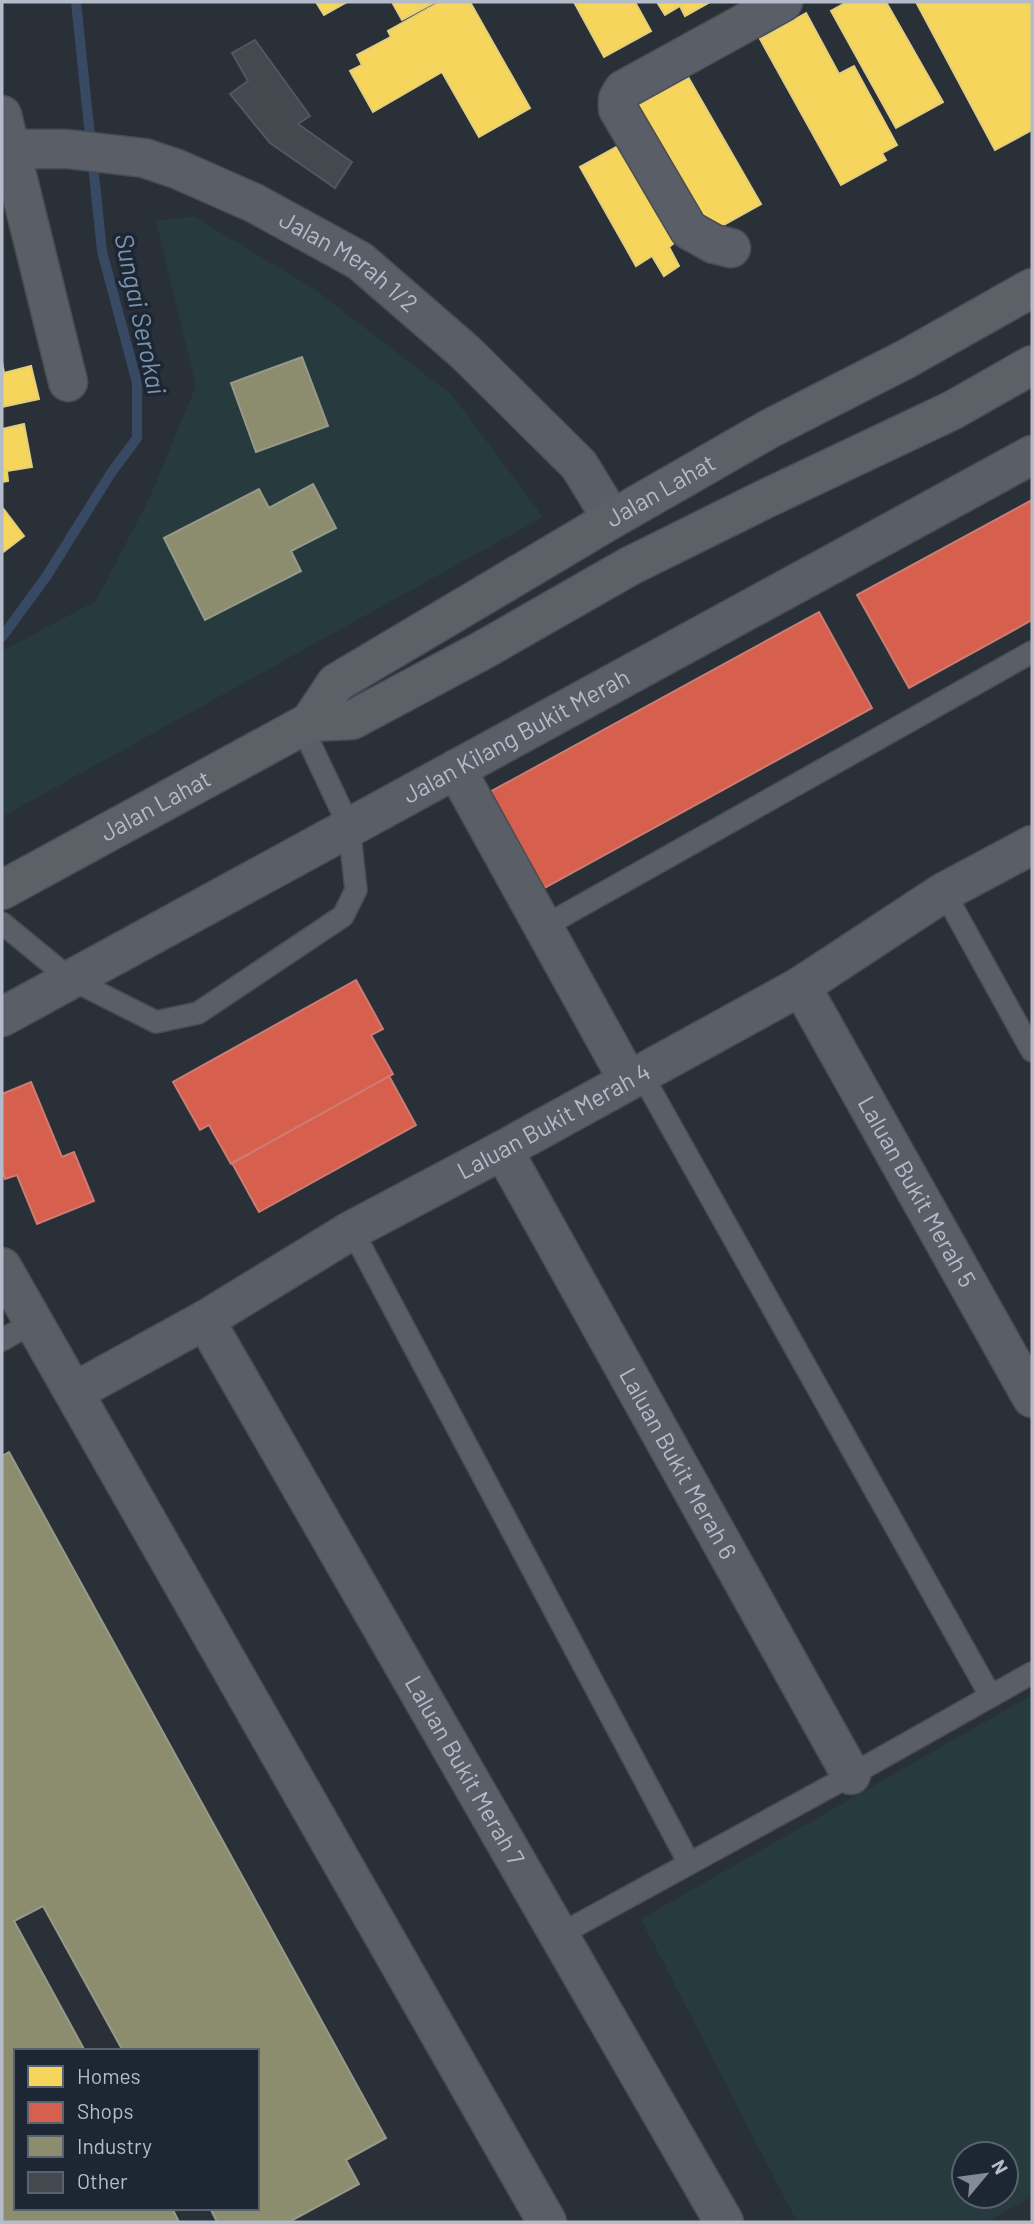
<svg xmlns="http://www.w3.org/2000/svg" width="1034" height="2224" font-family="Barlow,sans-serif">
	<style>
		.green { fill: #273a3e; fill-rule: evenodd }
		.homes { fill: #f6d55c; stroke: #e2ce7d; stroke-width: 2 }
		.shops { fill: #d6604d; stroke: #cc7c72; stroke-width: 2 }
		.industry { fill: #8c8c6e; stroke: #989a89; stroke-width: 2 }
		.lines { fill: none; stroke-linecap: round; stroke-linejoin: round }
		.stream { stroke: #384963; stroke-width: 10 }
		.building { fill: #444950; stroke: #52575f; stroke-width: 2 }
		.lane-casing { stroke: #484c53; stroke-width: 24 }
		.street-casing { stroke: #484c53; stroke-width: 41 }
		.primary-casing { stroke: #484c55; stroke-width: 41 }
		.lane { stroke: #5a5e66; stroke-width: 21 }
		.street { stroke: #5a5e66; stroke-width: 38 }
		.primary { stroke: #5c6168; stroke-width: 38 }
		.labels { text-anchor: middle; stroke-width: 7; stroke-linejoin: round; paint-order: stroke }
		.street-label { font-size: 24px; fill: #b4bcc9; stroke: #1d2633 }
		.water-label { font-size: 26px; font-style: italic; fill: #7c92b1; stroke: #1d2633 }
	</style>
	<rect width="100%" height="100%" fill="#2a3038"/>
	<!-- green -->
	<path class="green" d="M193 216 313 288 452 395 543 517 2 817V651L96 601 149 499 196 386 156 221Z
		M1032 1695V2197L986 2222H797L641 1919ZM964 2154H1006V2196H964Z"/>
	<!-- homes -->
	<path class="homes" d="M316 2H347L324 15Z
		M392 2H435L402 20Z
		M440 2H470L530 108 479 137 442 72 373 112 350 71 362 65 357 55 391 37 388 31Z
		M574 2H635L651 31 604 57Z
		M657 2H710L685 16 680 6 665 15Z
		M847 2H886L943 102 896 128 831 11Z
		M916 2H1032V130L995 150Z
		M806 13 839 74 854 66 897 145 882 153 886 160 841 185 760 39Z
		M688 77 761 204 704 236 632 109Z
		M618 146 674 243 669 247 679 266 664 276 652 256 636 266 580 167Z
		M2 362 4 373 31 366 39 399 2 407Z
		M24 424 32 467 7 471 8 481 2 482V429Z
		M2 507 24 536 2 553Z"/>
	<!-- shops -->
	<path class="shops" d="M1032 500V620L909 688 857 595Z
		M819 612 872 708 541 890 488 793Z
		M356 980 383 1029 371 1035 393 1074 231 1164 209 1125 200 1130 173 1082Z
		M389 1076 416 1125 259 1212 232 1163Z
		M31 1082 62 1157 74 1152 94 1201 37 1224 17 1175 5 1179 2 1170V1094Z"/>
	<!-- industry -->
	<path class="industry" d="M302 357 328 426 256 452 231 383Z
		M313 484 336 528 291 551 301 571 205 620 164 538 259 489 269 508Z
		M9 1452 386 2138 346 2160 359 2184 289 2222H217L210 2208H257V2051H123L43 1906 14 1921 85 2051H16V2208H172L179 2222H2V1456Z"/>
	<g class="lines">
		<!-- stream -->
		<path class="stream" d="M2 637 46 577 111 473 137 438V383L102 251 76 2"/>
	</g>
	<!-- building -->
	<path class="building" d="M255 40 310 116 298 124 352 162 335 188 270 143 230 94 248 81 232 53Z"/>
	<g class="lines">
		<!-- lane casing -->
		<g class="lane-casing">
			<path id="lane" d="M944 892 1032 1051
				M2 923 69 978 156 1022 198 1013 343 916 356 890 349 826 302 727
				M543 927 1032 652
				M641 1073 990 1695
				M352 1230 689 1863
				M2 1340 32 1323
				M559 1935 851 1775 1032 1673"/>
		</g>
		<!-- street casing -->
		<g class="street-casing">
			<g id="street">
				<path d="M2 115 68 382"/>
				<path id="s1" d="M2 149H67L144 158 177 169 254 203 360 261 465 352 579 465 612 519"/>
				<path d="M731 248 714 244 689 230 618 109V99L623 90 783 2"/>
				<path d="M456 769 628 1080"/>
				<path id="s2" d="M801 986 1032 1398"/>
				<path id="s3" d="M2 1017 1032 455"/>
				<path id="s4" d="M503 1150 851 1775"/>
				<path d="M2 1267 547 2222"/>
				<path id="s5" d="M205 1320 724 2222"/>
				<path id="s6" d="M74 1392 205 1320 352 1230 503 1150 801 986 944 892 1032 845"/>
			</g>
		</g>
		<!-- primary casing -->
		<g class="primary-casing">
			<g id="primary">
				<path id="s7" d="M310 722 336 683 612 519 769 429 906 359 1032 288"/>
				<path id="s8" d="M2 890 310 722 352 720 483 650 630 566 765 499 953 410 1032 365"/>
			</g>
		</g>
		<!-- lane -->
		<use href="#lane" class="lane"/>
		<!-- street -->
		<use href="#street" class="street"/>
		<!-- primary -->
		<use href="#primary" class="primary"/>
	</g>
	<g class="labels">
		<!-- street labels -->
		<g class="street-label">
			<text dy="8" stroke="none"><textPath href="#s1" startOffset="373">Jalan Merah 1/2</textPath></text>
			<text dy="8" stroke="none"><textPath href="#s7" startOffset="424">Jalan Lahat</textPath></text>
			<text dy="8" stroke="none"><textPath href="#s3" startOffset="586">Jalan Kilang Bukit Merah</textPath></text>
			<text dy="8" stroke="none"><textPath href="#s8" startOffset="175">Jalan Lahat</textPath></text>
			<text dy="8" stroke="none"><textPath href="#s6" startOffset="551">Laluan Bukit Merah 4</textPath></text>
			<text dy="8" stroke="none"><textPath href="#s2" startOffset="236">Laluan Bukit Merah 5</textPath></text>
			<text dy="8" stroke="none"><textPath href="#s4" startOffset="359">Laluan Bukit Merah 6</textPath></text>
			<text dy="8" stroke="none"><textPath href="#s5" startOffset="520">Laluan Bukit Merah 7</textPath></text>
		</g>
		<!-- water labels -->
		<g class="water-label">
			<text transform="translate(140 314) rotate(78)" y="9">Sungai Serokai</text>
		</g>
	</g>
	<!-- border -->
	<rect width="1034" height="2224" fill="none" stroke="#b4bcc9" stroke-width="7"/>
	<!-- legend -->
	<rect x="14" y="2049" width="245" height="161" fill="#1d2633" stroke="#59626f" stroke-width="2"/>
	<rect x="28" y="2066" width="35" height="21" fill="#f6d55c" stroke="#59626f" stroke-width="2"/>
	<text x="77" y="2084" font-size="21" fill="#b4bcc9">Homes</text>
	<rect x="28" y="2102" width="35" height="21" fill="#d6604d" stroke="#59626f" stroke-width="2"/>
	<text x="77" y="2119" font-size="21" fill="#b4bcc9">Shops</text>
	<rect x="28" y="2136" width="35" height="21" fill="#8c8c6e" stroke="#59626f" stroke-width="2"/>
	<text x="77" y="2154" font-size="21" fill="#b4bcc9">Industry</text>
	<rect x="28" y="2172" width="35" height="21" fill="#444950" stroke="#59626f" stroke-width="2"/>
	<text x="77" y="2189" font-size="21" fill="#b4bcc9">Other</text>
	<!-- north arrow -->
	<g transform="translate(985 2175) rotate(61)"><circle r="33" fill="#1d2633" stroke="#59626f" stroke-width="2"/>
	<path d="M0-5L12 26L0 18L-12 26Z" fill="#848b96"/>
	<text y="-10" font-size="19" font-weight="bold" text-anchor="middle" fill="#b4bcc9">N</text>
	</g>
</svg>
